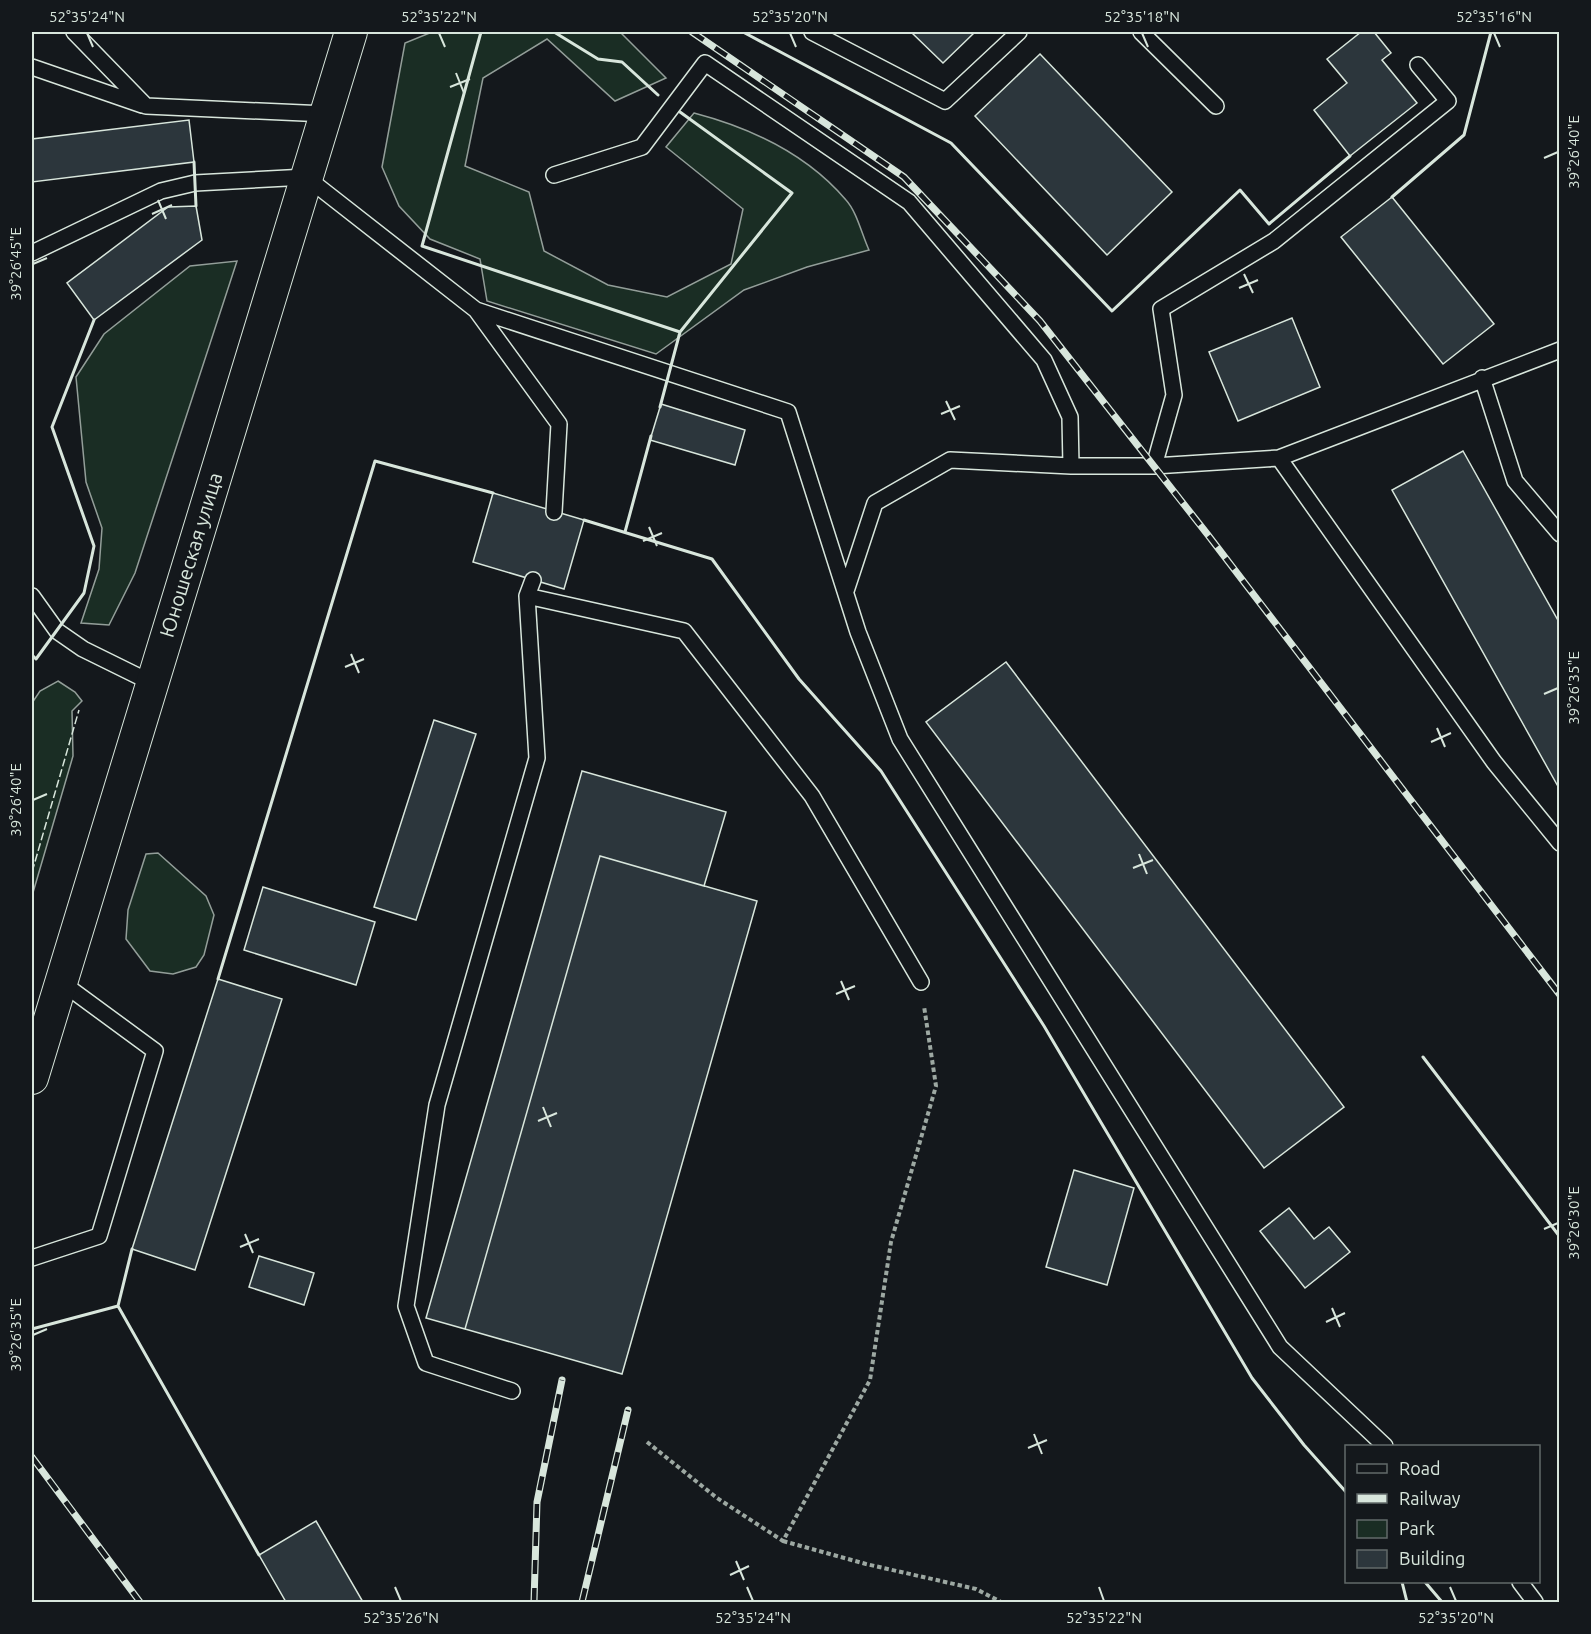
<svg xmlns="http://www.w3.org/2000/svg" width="1591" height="1634" font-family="Ubuntu,sans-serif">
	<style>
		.green { fill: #1a2d24; stroke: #939e99; stroke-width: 1.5 }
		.building { fill: #2c363c; stroke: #d8e6dc; stroke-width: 1.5 }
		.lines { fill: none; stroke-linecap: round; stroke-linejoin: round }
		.service-casing { stroke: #d8e6dc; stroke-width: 18 }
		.minor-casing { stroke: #d8e6dc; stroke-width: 34 }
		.path { stroke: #9da8a2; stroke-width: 4; stroke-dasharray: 4.5 3; stroke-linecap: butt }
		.service { stroke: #14181c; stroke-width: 15 }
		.minor { stroke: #14181c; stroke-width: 32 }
		.rail-casing { stroke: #d8e6dc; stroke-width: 7 }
		.rail { stroke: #14181c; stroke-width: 4.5; stroke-dasharray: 14; stroke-linecap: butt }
		.fence { stroke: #d8e6dc; stroke-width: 1.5; stroke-dasharray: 8 3; stroke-linecap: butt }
		.wall { stroke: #d8e6dc; stroke-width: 3 }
		.ticks { fill: none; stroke: #d8e6dc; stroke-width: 2 }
		.labels { text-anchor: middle; stroke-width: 4.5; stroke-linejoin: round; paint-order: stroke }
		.street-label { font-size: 20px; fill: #d8e6dc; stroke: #14181c }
		.neatline { fill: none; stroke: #d8e6dc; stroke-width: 2 }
		.ticks-label { font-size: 15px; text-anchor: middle; fill: #d8e6dc }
	</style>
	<rect width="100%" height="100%" fill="#14181c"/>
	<!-- green -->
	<path class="green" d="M432 32H620L666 78 615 101 547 39 483 78 465 166 529 192 544 251 608 285 667 297 731 264 743 209 666 147 694 113C751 128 807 154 846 200 857 212 862 235 869 250L807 267 744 290 656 354 487 301 480 259 430 239 399 206 382 167 405 43Z
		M237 261 135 573 109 625 81 623 99 569 102 528 86 482 76 377 104 334 190 266Z
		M58 681 75 692 82 701 72 711 73 756 32 896V703L40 691Z
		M158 853 206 896 214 915 204 955 196 967 173 974 150 971 126 939 128 910 146 854Z"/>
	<!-- building -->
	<path class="building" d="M911 32H975L943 63Z
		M1361 32H1374L1391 53 1382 60 1417 103 1350 156 1314 110 1347 83 1327 59Z
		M1040 54 1172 192 1107 255 975 116Z
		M189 120 194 162 32 182V139Z
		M1392 197 1494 324 1443 364 1341 237Z
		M196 206 202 240 94 320 67 283 168 207Z
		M1292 318 1320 387 1238 421 1209 352Z
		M661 404 745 430 735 465 650 440Z
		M1463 451 1560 624V790L1392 490Z
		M493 493 584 520 564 589 473 562Z
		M1006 662 1344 1107 1264 1168 926 722Z
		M434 720 476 734 416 920 374 907Z
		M582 771 726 812 704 886 600 856 465 1329 426 1318Z
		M600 856 757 901 622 1374 465 1329Z
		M263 887 375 922 356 985 244 950Z
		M218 979 282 999 195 1270 132 1249Z
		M1074 1170 1134 1188 1107 1285 1046 1267Z
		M1289 1208 1314 1239 1329 1227 1350 1252 1305 1288 1260 1231Z
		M259 1256 314 1273 304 1305 249 1287Z
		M316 1521 363 1602H286L259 1555Z"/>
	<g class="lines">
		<!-- service casing -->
		<g class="service-casing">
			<path id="service" d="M74 32 146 106 326 114
				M812 32 945 101 1019 32
				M1141 32 1216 106
				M32 67 142 105
				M554 175 642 147 705 63 909 202 1044 360 1070 417 1071 466
				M32 253 161 191 195 183 306 177 476 310 788 412 858 632 900 739 1280 1347 1385 1446
				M476 310 559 424 554 512
				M1482 378 1515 481 1560 534
				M1279 458 1494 762 1560 843
				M1154 466 1174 395 1161 309 1274 241 1448 101 1418 65
				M846 591 875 503 950 460 1071 466H1154L1279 458 1560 350
				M32 596 57 631 83 649 152 683
				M527 596 684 631 812 796 921 982
				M32 1258 99 1236 155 1051 61 982
				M512 1391 426 1363 406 1306 437 1105 537 758 527 596 533 580
				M1520 1582 1535 1602"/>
		</g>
		<!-- minor casing -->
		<g class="minor-casing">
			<path id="minor" d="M32 1078 351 32"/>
		</g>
		<!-- path -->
		<path class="path" d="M647 1442 717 1498 783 1541 870 1380 891 1242 936 1086 924 1006
			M783 1541 866 1564 976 1589 1001 1602"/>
		<!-- service -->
		<use href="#service" class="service"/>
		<!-- minor -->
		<use href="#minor" class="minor"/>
		<!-- rail casing -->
		<g class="rail-casing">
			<path id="rail" d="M692 32 904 177 1040 321 1208 535 1560 995
				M32 1457 140 1602
				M534 1602 537 1502 562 1380
				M582 1602 628 1410"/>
		</g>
		<!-- rail -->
		<use href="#rail" class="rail"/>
		<!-- fence -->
		<path class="fence" d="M32 872 79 710"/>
		<!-- wall -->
		<path class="wall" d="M481 32 422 246 680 332 660 407
			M554 32 598 59 622 62 658 95
			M743 32 951 143 1112 311 1240 190 1269 224 1350 156
			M680 112 792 193 680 332
			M194 162 196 206
			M1392 197 1464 135 1491 32
			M584 520 712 559 799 679 881 771 1044 1026 1252 1378 1304 1445 1346 1492
			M625 532 651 436
			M32 655 36 659 84 593 94 546 52 427 94 320
			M218 979 375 461 493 493
			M1423 1057 1560 1237
			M132 1249 118 1306 259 1555
			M32 1329 118 1306
			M1402 1582 1407 1602
			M1425 1582 1442 1602"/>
	</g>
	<!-- ticks -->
	<path class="ticks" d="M87 33 93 47M439 33 445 47M790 33 796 47M1142 33 1148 47M1494 33 1500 47M456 73 464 93M450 87 470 79M1544 158 1558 152M158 200 166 219M152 214 172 205M33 264 47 258M1244 274 1253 293M1239 288 1258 280M946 401 955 420M941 414 960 406M649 527 657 546M643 541 662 533M351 654 359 673M345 667 364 659M1544 694 1558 688M1437 728 1445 747M1431 742 1451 733M33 800 47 794M1139 854 1147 874M1133 868 1153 860M841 981 849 1000M836 994 855 986M543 1107 551 1127M538 1121 557 1113M1544 1229 1558 1223M245 1234 253 1253M240 1247 259 1239M1332 1308 1340 1327M1326 1322 1345 1313M33 1335 47 1329M1034 1434 1042 1454M1028 1448 1047 1440M736 1561 744 1580M730 1575 749 1566M395 1587 401 1601M747 1587 753 1601M1099 1587 1104 1601M1450 1587 1456 1601"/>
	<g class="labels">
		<!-- street labels -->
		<g class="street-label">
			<text transform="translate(191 555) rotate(-73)" y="7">Юношеская улица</text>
		</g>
	</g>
	<!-- border -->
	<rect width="1591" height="1634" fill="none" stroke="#14181c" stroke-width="66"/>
	<!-- legend -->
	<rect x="1345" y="1445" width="195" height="138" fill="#14181c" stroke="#626a69" stroke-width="1.5"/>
	<rect x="1357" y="1464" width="30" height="9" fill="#14181c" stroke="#626a69" stroke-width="1.5"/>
	<text x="1399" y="1475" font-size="18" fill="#d8e6dc">Road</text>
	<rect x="1357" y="1494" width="30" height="9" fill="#d8e6dc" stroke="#626a69" stroke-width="1.5"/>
	<text x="1399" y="1505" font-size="18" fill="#d8e6dc">Railway</text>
	<rect x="1357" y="1520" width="30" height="18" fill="#1a2d24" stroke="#626a69" stroke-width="1.5"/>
	<text x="1399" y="1535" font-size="18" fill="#d8e6dc">Park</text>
	<rect x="1357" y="1550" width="30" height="18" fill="#2c363c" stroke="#626a69" stroke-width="1.5"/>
	<text x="1399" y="1565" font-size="18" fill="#d8e6dc">Building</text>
	<rect x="33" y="33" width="1525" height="1568" class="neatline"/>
	<g class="ticks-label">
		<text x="87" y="22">52°35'24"N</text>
		<text x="439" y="22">52°35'22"N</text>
		<text x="790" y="22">52°35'20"N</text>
		<text x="1142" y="22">52°35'18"N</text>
		<text x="1494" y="22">52°35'16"N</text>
		<text transform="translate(1574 152) rotate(-90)" y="5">39°26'40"E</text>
		<text transform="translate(16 264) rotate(-90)" y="5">39°26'45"E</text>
		<text transform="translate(1574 688) rotate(-90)" y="5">39°26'35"E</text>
		<text transform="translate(16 800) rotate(-90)" y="5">39°26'40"E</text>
		<text transform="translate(1574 1223) rotate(-90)" y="5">39°26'30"E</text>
		<text transform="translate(16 1335) rotate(-90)" y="5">39°26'35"E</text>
		<text x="401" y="1623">52°35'26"N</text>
		<text x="753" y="1623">52°35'24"N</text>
		<text x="1104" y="1623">52°35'22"N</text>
		<text x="1456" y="1623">52°35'20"N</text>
	</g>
</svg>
